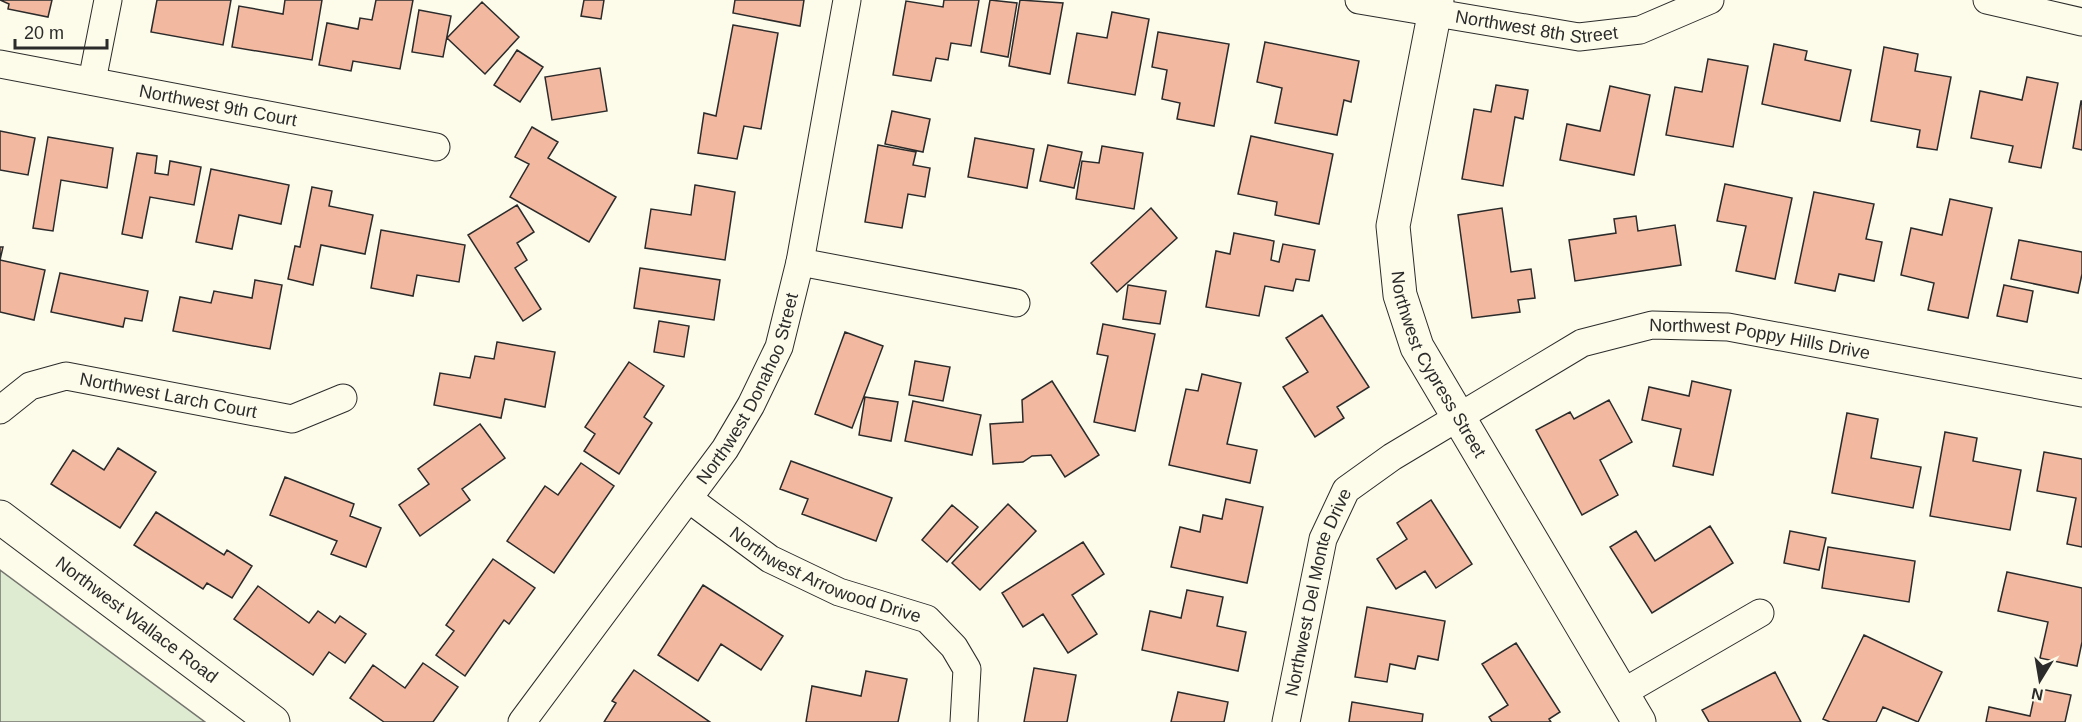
<svg xmlns="http://www.w3.org/2000/svg" width="2082" height="722" font-family="Helvetica,sans-serif">
	<style>
		.green { fill: #deebd1; stroke: #74746e; stroke-width: 1.5 }
		.building { fill: #f2b8a0; stroke: #2b2b2b; stroke-width: 1.5 }
		.lines { fill: none; stroke-linecap: round; stroke-linejoin: round }
		.minor-casing { stroke: #2b2b2b; stroke-width: 29 }
		.tertiary-casing { stroke: #2b2b2b; stroke-width: 35 }
		.minor { stroke: #fdfbea; stroke-width: 27 }
		.tertiary { stroke: #fdfbea; stroke-width: 33 }
		.labels { text-anchor: middle; stroke-width: 4.5; stroke-linejoin: round; paint-order: stroke }
		.street-label { font-size: 18px; fill: #2b2b2b; stroke: #fdfbea }
	</style>
	<rect width="100%" height="100%" fill="#fdfbea"/>
	<!-- green -->
	<path class="green" d="M0 570 205 722H0Z"/>
	<!-- building -->
	<path class="building" d="M0 0H52L48 17 8 9 9 4Z
		M157 0H231L223 45 151 32Z
		M285 0H322L312 60 232 47 239 6 283 14Z
		M376 0H413L400 69 353 61 351 71 319 65 327 23 358 29 360 18 372 20Z
		M584 0H604L601 19 581 16Z
		M735 0H804L800 26 733 13Z
		M944 0H979L971 46 951 43 948 60 936 58 931 81 893 75 906 1 943 7Z
		M990 0 1017 3 1008 57 981 52Z
		M1020 0 1063 3 1050 74 1009 66Z
		M482 2 519 37 485 74 447 38Z
		M419 10 451 16 443 57 412 52Z
		M1112 12 1149 19 1135 95 1068 83 1077 33 1107 38Z
		M733 25 778 33 761 129 744 126 737 159 698 153 704 113 716 116Z
		M1158 32 1229 44 1214 126 1177 119 1180 103 1162 99 1167 70 1152 67Z
		M1265 42 1359 61 1351 102 1344 100 1337 135 1275 123 1282 88 1257 82Z
		M1774 44 1807 51 1805 60 1851 70 1840 121 1762 104Z
		M1884 47 1918 54 1915 71 1951 77 1937 150 1917 147 1920 130 1871 121Z
		M517 50 543 67 520 102 494 85Z
		M1708 59 1748 66 1733 147 1666 135 1675 87 1702 92Z
		M600 68 607 111 552 120 545 77Z
		M2027 77 2058 83 2041 168 2009 162 2013 146 1971 138 1980 91 2022 100Z
		M1496 85 1528 90 1523 119 1515 117 1503 186 1462 179 1474 109 1491 112Z
		M1610 86 1650 95 1634 175 1560 160 1567 124 1600 131Z
		M2081 101H2082V150L2073 148Z
		M892 111 930 119 923 152 885 144Z
		M532 127 558 142 548 158 616 197 589 242 510 197 529 164 515 157Z
		M0 131 35 138 28 175 0 170Z
		M1251 136 1333 154 1319 224 1275 215 1277 202 1238 194Z
		M48 137 113 148 107 188 61 180 53 231 33 228Z
		M975 138 1034 149 1027 188 968 177Z
		M878 145 916 152 913 165 930 168 925 197 908 194 902 228 865 222Z
		M1048 145 1082 152 1074 188 1040 181Z
		M1102 146 1143 153 1134 209 1076 199 1082 161 1099 163Z
		M137 153 157 156 155 173 168 175 170 161 201 167 194 205 150 197 142 238 122 234Z
		M211 169 289 185 281 224 239 215 232 249 196 242Z
		M1725 184 1792 198 1775 279 1736 271 1746 226 1717 221Z
		M695 185 735 192 725 260 645 248 651 209 691 215Z
		M312 187 332 191 329 206 373 215 365 254 321 245 313 285 288 279 295 246 300 247Z
		M1814 192 1874 204 1866 239 1882 242 1874 281 1839 274 1835 291 1795 283Z
		M1950 199 1992 208 1968 318 1928 310 1934 283 1901 275 1911 228 1942 235Z
		M517 205 534 232 517 243 527 260 515 268 541 309 523 321 468 235Z
		M1151 208 1177 238 1117 292 1091 263Z
		M1502 208 1511 272 1531 269 1535 298 1518 300 1520 312 1472 318 1458 215Z
		M1636 216 1638 231 1675 225 1681 265 1575 281 1569 240 1616 233 1614 219Z
		M381 230 465 245 459 282 417 275 413 296 371 288Z
		M1234 233 1274 241 1271 260 1279 262 1283 244 1315 250 1309 281 1296 279 1293 291 1265 286 1259 316 1206 307 1216 251 1230 254Z
		M2019 240 2082 252V274L2078 293 2011 279Z
		M0 247H3L0 260 45 270 34 320 0 312Z
		M640 268 720 280 714 320 634 308Z
		M60 273 148 291 142 321 125 318 123 327 51 312Z
		M255 280 282 285 270 349 173 331 180 297 211 303 214 291 252 298Z
		M1128 285 1166 291 1160 324 1123 319Z
		M2004 285 2033 291 2027 322 1997 316Z
		M1322 315 1369 387 1337 407 1344 418 1315 437 1283 387 1308 372 1286 338Z
		M659 321 689 326 684 357 654 352Z
		M1103 324 1155 334 1135 431 1094 422 1108 356 1097 354Z
		M845 332 883 346 852 428 815 414Z
		M497 342 555 352 545 407 505 399 501 418 434 405 440 373 470 378 475 356 494 359Z
		M915 361 950 367 943 401 909 395Z
		M629 362 664 386 644 417 652 423 619 474 584 451 595 434 585 427Z
		M1202 374 1241 383 1227 444 1257 450 1250 483 1169 465 1186 389 1198 391Z
		M1052 381 1099 455 1065 477 1051 455 1032 456 1023 462 993 464 990 424 1023 422 1022 400Z
		M1692 381 1731 390 1713 475 1673 466 1681 429 1642 420 1649 387 1689 396Z
		M865 397 898 402 891 441 859 435Z
		M1609 400 1632 442 1600 460 1618 495 1582 515 1536 430 1570 412 1574 419Z
		M913 401 981 415 972 455 905 441Z
		M1847 413 1878 419 1871 458 1921 467 1913 508 1832 493Z
		M480 424 505 458 462 489 470 500 420 536 399 505 429 484 418 469Z
		M1945 432 1977 438 1973 461 2021 470 2010 530 1930 516Z
		M118 448 156 472 120 528 51 484 73 450 104 470Z
		M2044 452 2082 459V547L2067 544 2076 498 2037 491Z
		M791 461 892 498 876 541 802 514 808 499 780 489Z
		M581 463 614 486 554 573 507 541 545 486 558 495Z
		M285 477 354 504 350 516 381 528 366 567 331 554 337 541 270 515Z
		M1226 499 1263 507 1247 583 1171 567 1180 527 1200 532 1203 515 1222 519Z
		M1431 500 1472 564 1436 588 1425 571 1396 589 1377 559 1407 539 1397 523Z
		M1008 504 1036 531 980 590 952 563Z
		M952 505 978 527 947 562 922 540Z
		M156 512 224 555 227 550 252 566 232 598 207 583 203 589 134 545Z
		M1710 526 1733 563 1652 613 1610 547 1636 531 1655 561Z
		M1790 531 1826 538 1819 570 1784 563Z
		M1083 542 1104 574 1072 595 1097 634 1068 653 1043 614 1023 627 1002 593Z
		M1828 547 1915 561 1909 602 1822 588Z
		M493 559 535 588 509 624 504 620 465 676 436 655 454 631 446 625Z
		M2007 572 2082 588V642L2077 666 2040 658 2048 622 1998 611Z
		M703 585 783 636 761 670 721 644 698 681 658 655Z
		M258 586 309 623 318 611 335 623 340 616 366 634 345 663 329 652 313 675 234 619Z
		M1187 590 1223 597 1217 626 1246 632 1238 671 1142 650 1150 611 1181 618Z
		M1367 607 1445 621 1438 660 1418 656 1415 669 1390 664 1387 682 1355 677Z
		M1864 635 1942 672 1918 722 1883 707 1876 722H1830L1823 719Z
		M1516 643 1560 712 1549 719 1551 722H1492L1489 717 1508 705 1482 664Z
		M423 663 458 687 433 722H384L350 698 373 665 405 688Z
		M1034 668 1076 675 1067 722H1024Z
		M634 670 710 722H604L616 703 612 701Z
		M866 671 907 679 898 722H806L812 686 861 696Z
		M1775 672 1801 722H1709L1702 710Z
		M2036 688 2071 695 2065 722H1986L1989 707 2030 716Z
		M1178 692 1228 702 1224 722H1171Z
		M1352 702 1423 714 1422 722H1349Z"/>
	<g class="lines">
		<!-- minor casing -->
		<g class="minor-casing">
			<g id="minor">
				<path id="s1" d="M1359 0 1579 37 1640 30 1710 0"/>
				<path d="M1987 0 2082 22"/>
				<path id="s2" d="M0 64 436 147"/>
				<path d="M92 81 108 0"/>
				<path d="M800 262 1016 303"/>
				<path id="s3" d="M0 410 30 386 66 376 292 419 343 398"/>
				<path id="s4" d="M689 499 770 559 839 592 927 619 954 647 967 669 964 722"/>
				<path d="M1622 693 1760 613"/>
				<path id="s5" d="M522 722 725 449 751 405 779 347 800 262 847 0"/>
				<path id="s6" d="M1286 722 1323 539 1346 490 1392 457 1582 343 1652 325 1728 327 2082 393"/>
			</g>
		</g>
		<!-- tertiary casing -->
		<g class="tertiary-casing">
			<g id="tertiary">
				<path id="s7" d="M1437 0 1393 226 1400 295 1417 347 1639 722"/>
				<path id="s8" d="M0 517 273 722"/>
			</g>
		</g>
		<!-- minor -->
		<use href="#minor" class="minor"/>
		<!-- tertiary -->
		<use href="#tertiary" class="tertiary"/>
	</g>
	<g class="labels">
		<!-- street labels -->
		<g class="street-label">
			<text dy="6" stroke="none"><textPath href="#s1" startOffset="180">Northwest 8th Street</textPath></text>
			<text dy="6" stroke="none"><textPath href="#s2" startOffset="222">Northwest 9th Court</textPath></text>
			<text dy="6" stroke="none"><textPath href="#s6" startOffset="700">Northwest Poppy Hills Drive</textPath></text>
			<text dy="6" stroke="none"><textPath href="#s7" startOffset="378">Northwest Cypress Street</textPath></text>
			<text dy="6" stroke="none"><textPath href="#s5" startOffset="405">Northwest Donahoo Street</textPath></text>
			<text dy="6" stroke="none"><textPath href="#s3" startOffset="180">Northwest Larch Court</textPath></text>
			<text dy="6" stroke="none"><textPath href="#s4" startOffset="158">Northwest Arrowood Drive</textPath></text>
			<text dy="6" stroke="none"><textPath href="#s6" startOffset="134">Northwest Del Monte Drive</textPath></text>
			<text dy="6" stroke="none"><textPath href="#s8" startOffset="171">Northwest Wallace Road</textPath></text>
		</g>
	</g>
	<!-- north arrow -->
	<g transform="translate(2040 680) rotate(191)" stroke="#fdfbea" stroke-width="4.5" paint-order="stroke">
	<path d="M0-4.5L10 22L0 15L-10 22Z" fill="#2b2b2b"/>
	<text y="-9" font-size="16" font-weight="bold" text-anchor="middle" fill="#2b2b2b">N</text>
	</g>
	<!-- scale -->
	<path d="M15 39v9h92v-9" fill="none" stroke="#2b2b2b" stroke-width="3"/>
	<text x="24" y="39" font-size="18" fill="#2b2b2b" stroke="#fdfbea" stroke-width="4.5" paint-order="stroke">20 m</text>
</svg>
